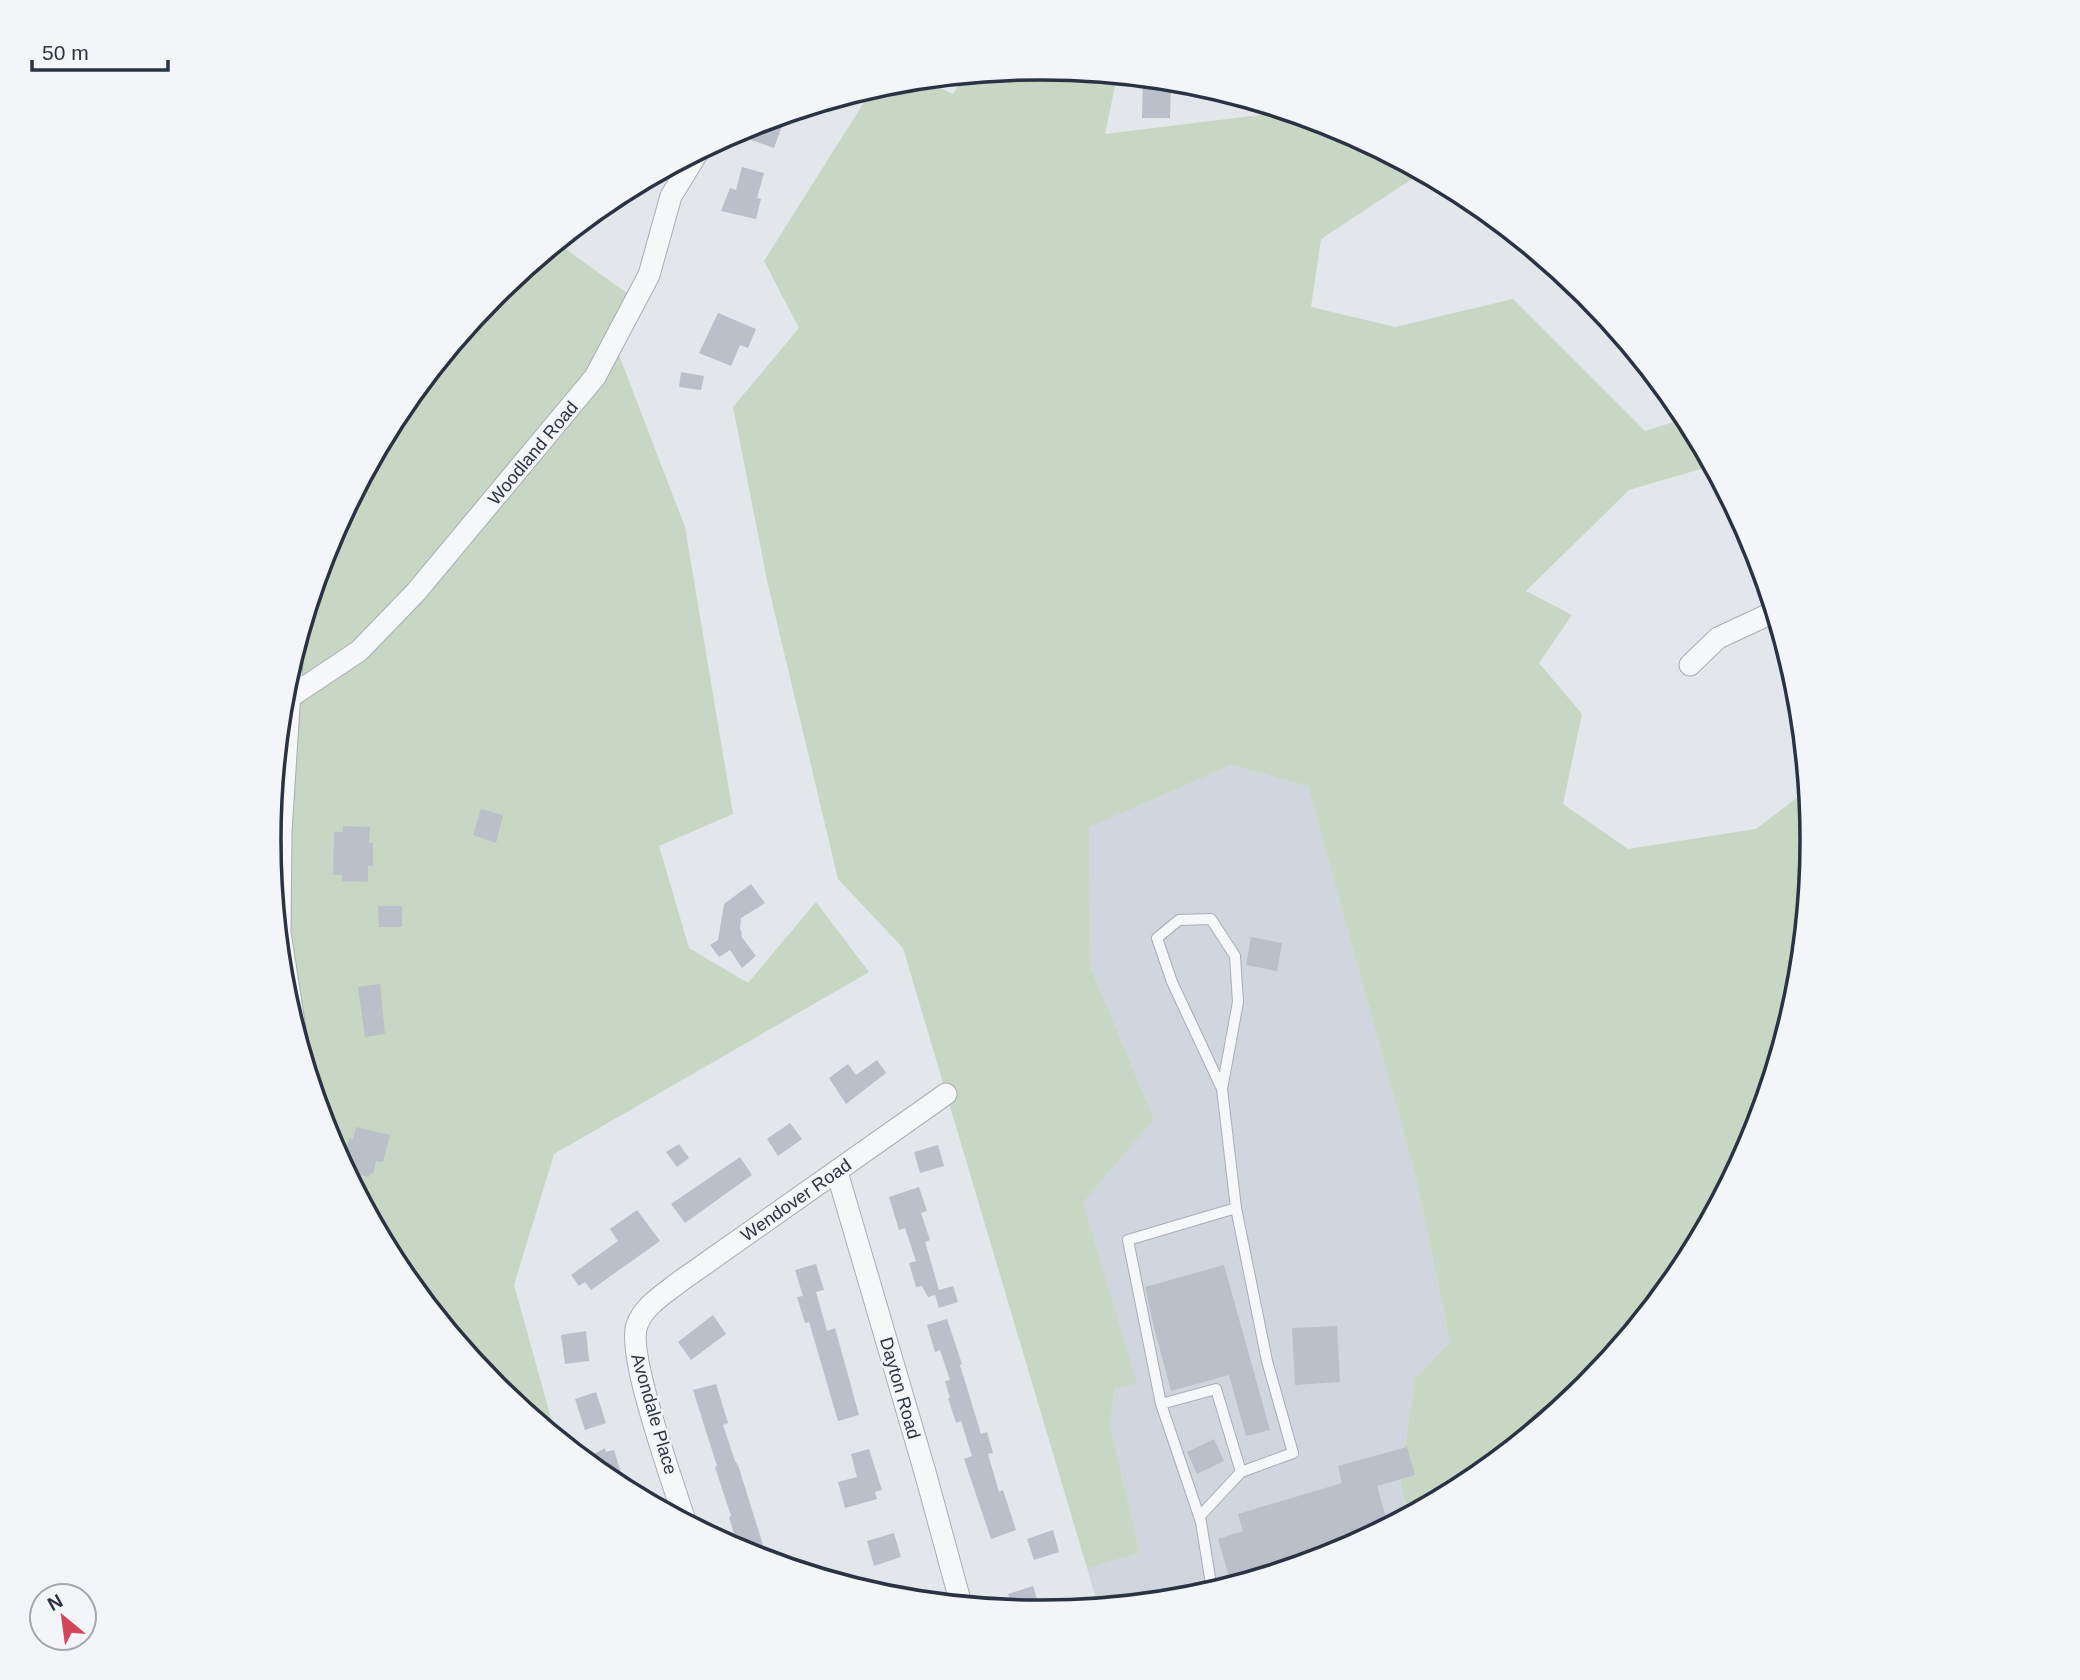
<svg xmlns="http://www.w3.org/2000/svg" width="2080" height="1680" font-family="Arial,sans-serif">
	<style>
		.built { fill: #d1d5dd }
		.green { fill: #c8d6c4 }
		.building { fill: #babfc9 }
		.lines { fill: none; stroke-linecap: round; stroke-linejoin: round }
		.lane-casing { stroke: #a8adb6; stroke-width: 12 }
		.street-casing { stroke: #a8adb6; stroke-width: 23 }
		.lane { stroke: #f6f7f9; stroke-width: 10 }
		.street { stroke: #f6f7f9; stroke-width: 21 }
		.labels { text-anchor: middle; stroke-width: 5; stroke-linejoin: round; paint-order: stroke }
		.street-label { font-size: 18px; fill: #2a3344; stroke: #f3f5f8 }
		.rim { fill: none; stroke: #2a3344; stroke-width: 3.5 }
	</style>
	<rect width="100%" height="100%" fill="#e3e6eb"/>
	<!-- built -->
	<path class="built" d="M1231 765 1308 786 1416 1177 1450 1342 1415 1378 1400 1479 1408 1514 1335 1553 1190 1597 1098 1606 1087 1568 1140 1553 1110 1425 1115 1389 1136 1384 1083 1203 1154 1119 1091 968 1089 826Z"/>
	<!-- green -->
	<path class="green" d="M1040 68 1117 76 1105 134 1285 112 1336 127 1421 173 1321 239 1311 307 1395 327 1513 299 1645 431 1686 418 1711 466 1629 490 1526 591 1572 615 1539 663 1582 714 1563 804 1628 849 1756 829 1807 790 1812 840 1797 991 1753 1136 1681 1269 1585 1386 1468 1482 1408 1514 1400 1479 1415 1378 1450 1342 1416 1177 1308 786 1231 765 1089 827 1091 968 1154 1119 1083 1203 1137 1384 1115 1389 1110 1425 1140 1553 1087 1568 903 948 838 879 768 585 733 407 799 328 764 261 873 88 890 83 922 80 953 94 965 76Z
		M557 243 641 303 617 350 685 527 733 814 659 846 689 948 748 983 816 902 869 972 554 1154 514 1285 556 1436 494 1385 398 1268 327 1135 283 990 268 840 283 689 327 544 399 411 495 294Z"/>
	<!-- building -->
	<path class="building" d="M1143 78 1171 81 1170 118H1142Z
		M786 115 774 148 751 140 757 123Z
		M742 167 764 173 757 198 761 199 756 219 721 211 730 188 736 190Z
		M718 313 756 329 748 348 740 345 731 366 699 353Z
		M681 372 704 376 701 390 679 387Z
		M481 809 503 815 496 843 473 835Z
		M343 826 370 827 369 843H373V866H368V882L342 881V875H333L334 832H343Z
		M751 884 765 903 741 918 740 928 742 934 741 936 756 956 742 968 730 950 719 957 710 945 718 940 724 904Z
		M378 906H402V927H379Z
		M1251 937 1282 943 1277 971 1246 965Z
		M380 984 385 1034 365 1037 358 987Z
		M877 1060 886 1073 846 1104 829 1078 848 1064 856 1075Z
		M790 1123 802 1139 778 1156 767 1139Z
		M356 1127 390 1135 383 1162 376 1161 373 1174 370 1173 369 1177 346 1171 343 1165 349 1138 353 1139Z
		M679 1144 689 1158 677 1167 666 1152Z
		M938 1145 944 1166 920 1173 914 1152Z
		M740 1157 752 1175 685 1223 671 1204Z
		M919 1187 927 1211 921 1213 930 1240 925 1242 939 1290 953 1286 958 1302 939 1308 935 1295 928 1297 922 1286 916 1287 909 1263 916 1261 905 1228 899 1230 889 1197Z
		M637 1210 660 1241 591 1290 585 1282 579 1286 571 1275 618 1241 610 1229Z
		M816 1264 824 1290 816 1292 827 1331 835 1328 859 1415 838 1421 809 1322 805 1323 797 1297 803 1296 795 1270Z
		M1224 1265 1270 1430 1246 1436 1229 1375 1171 1391 1154 1327 1145 1287Z
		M713 1315 726 1334 691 1360 678 1342Z
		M947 1319 962 1364 960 1365 981 1434 987 1432 993 1453 988 1454 999 1492 1003 1490 1016 1530 991 1539 964 1459 972 1456 961 1421 956 1423 948 1398H950L945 1381 950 1380 940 1350 935 1352 927 1325Z
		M1337 1326 1340 1382 1295 1385 1292 1328Z
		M586 1331 589 1361 565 1364 561 1335Z
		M716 1384 728 1423 723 1425 735 1461 738 1465 763 1545 741 1551 739 1550 729 1517 731 1516 715 1467 717 1466 693 1390Z
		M596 1392 606 1423 585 1430 575 1399Z
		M1214 1439 1224 1461 1197 1474 1187 1452Z
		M1407 1447 1415 1475 1377 1486 1388 1525 1345 1537 1347 1545 1230 1580 1218 1539 1243 1531 1238 1514 1342 1483 1338 1466Z
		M605 1448 606 1452 614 1450 623 1479 612 1482 597 1470 592 1455Z
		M869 1449 882 1490 875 1492 877 1499 845 1508 838 1482 857 1477 851 1454Z
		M1053 1530 1059 1552 1034 1560 1027 1539Z
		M894 1533 901 1557 874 1566 867 1541Z
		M1033 1586 1041 1612 1013 1609 1008 1594Z"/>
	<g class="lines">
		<!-- lane casing -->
		<g class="lane-casing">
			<path id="lane" d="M1161 1404 1128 1240 1236 1208
				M1201 1522 1161 1404 1216 1389 1241 1472
				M1212 1590 1200 1516 1241 1472 1293 1453 1267 1361 1236 1208 1222 1089 1238 1002 1235 956 1211 919 1179 920 1157 938 1172 982 1222 1089"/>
		</g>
		<!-- street casing -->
		<g class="street-casing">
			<path id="street" d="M292 660 281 832 280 932 295 1029
				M1690 665 1718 638 1774 612
				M290 697 359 651 416 592 595 377 649 275 671 196 698 152
				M837 1172 925 1472 961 1604
				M685 1521C674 1485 626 1354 637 1325 644 1305 667 1292 682 1280L946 1094"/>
		</g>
		<!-- lane -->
		<use href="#lane" class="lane"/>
		<!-- street -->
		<use href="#street" class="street"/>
	</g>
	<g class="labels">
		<!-- street labels -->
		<g class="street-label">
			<text transform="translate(533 453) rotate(-50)" y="6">Woodland Road</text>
			<text transform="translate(796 1200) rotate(-35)" y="6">Wendover Road</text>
			<text transform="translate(900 1388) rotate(74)" y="6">Dayton Road</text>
			<text transform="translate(654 1414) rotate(74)" y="6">Avondale Place</text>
		</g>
	</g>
	<!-- crop -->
	<path d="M0 0H2080V1680H0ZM1040 80H1041A759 759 0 0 1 1800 839V841A759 759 0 0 1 1041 1600H1040A759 759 0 0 1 281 841V839A759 759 0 0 1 1040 80Z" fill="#f3f5f8" fill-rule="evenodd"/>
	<path class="rim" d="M1040 80H1041A759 759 0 0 1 1800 839V841A759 759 0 0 1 1041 1600H1040A759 759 0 0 1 281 841V839A759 759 0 0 1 1040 80Z"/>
	<!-- north arrow -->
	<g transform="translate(63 1617) rotate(331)"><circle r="33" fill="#f3f5f8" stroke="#a3a7b0" stroke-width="2"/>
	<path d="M0-5L12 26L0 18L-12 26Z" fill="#d3455a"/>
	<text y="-10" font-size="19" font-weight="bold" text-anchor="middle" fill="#2a3344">N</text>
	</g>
	<!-- scale -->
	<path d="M32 60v10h136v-10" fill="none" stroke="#2a3344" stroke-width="3.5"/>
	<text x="42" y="60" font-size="21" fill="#2a3344" stroke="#f3f5f8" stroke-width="5" paint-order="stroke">50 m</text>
</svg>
